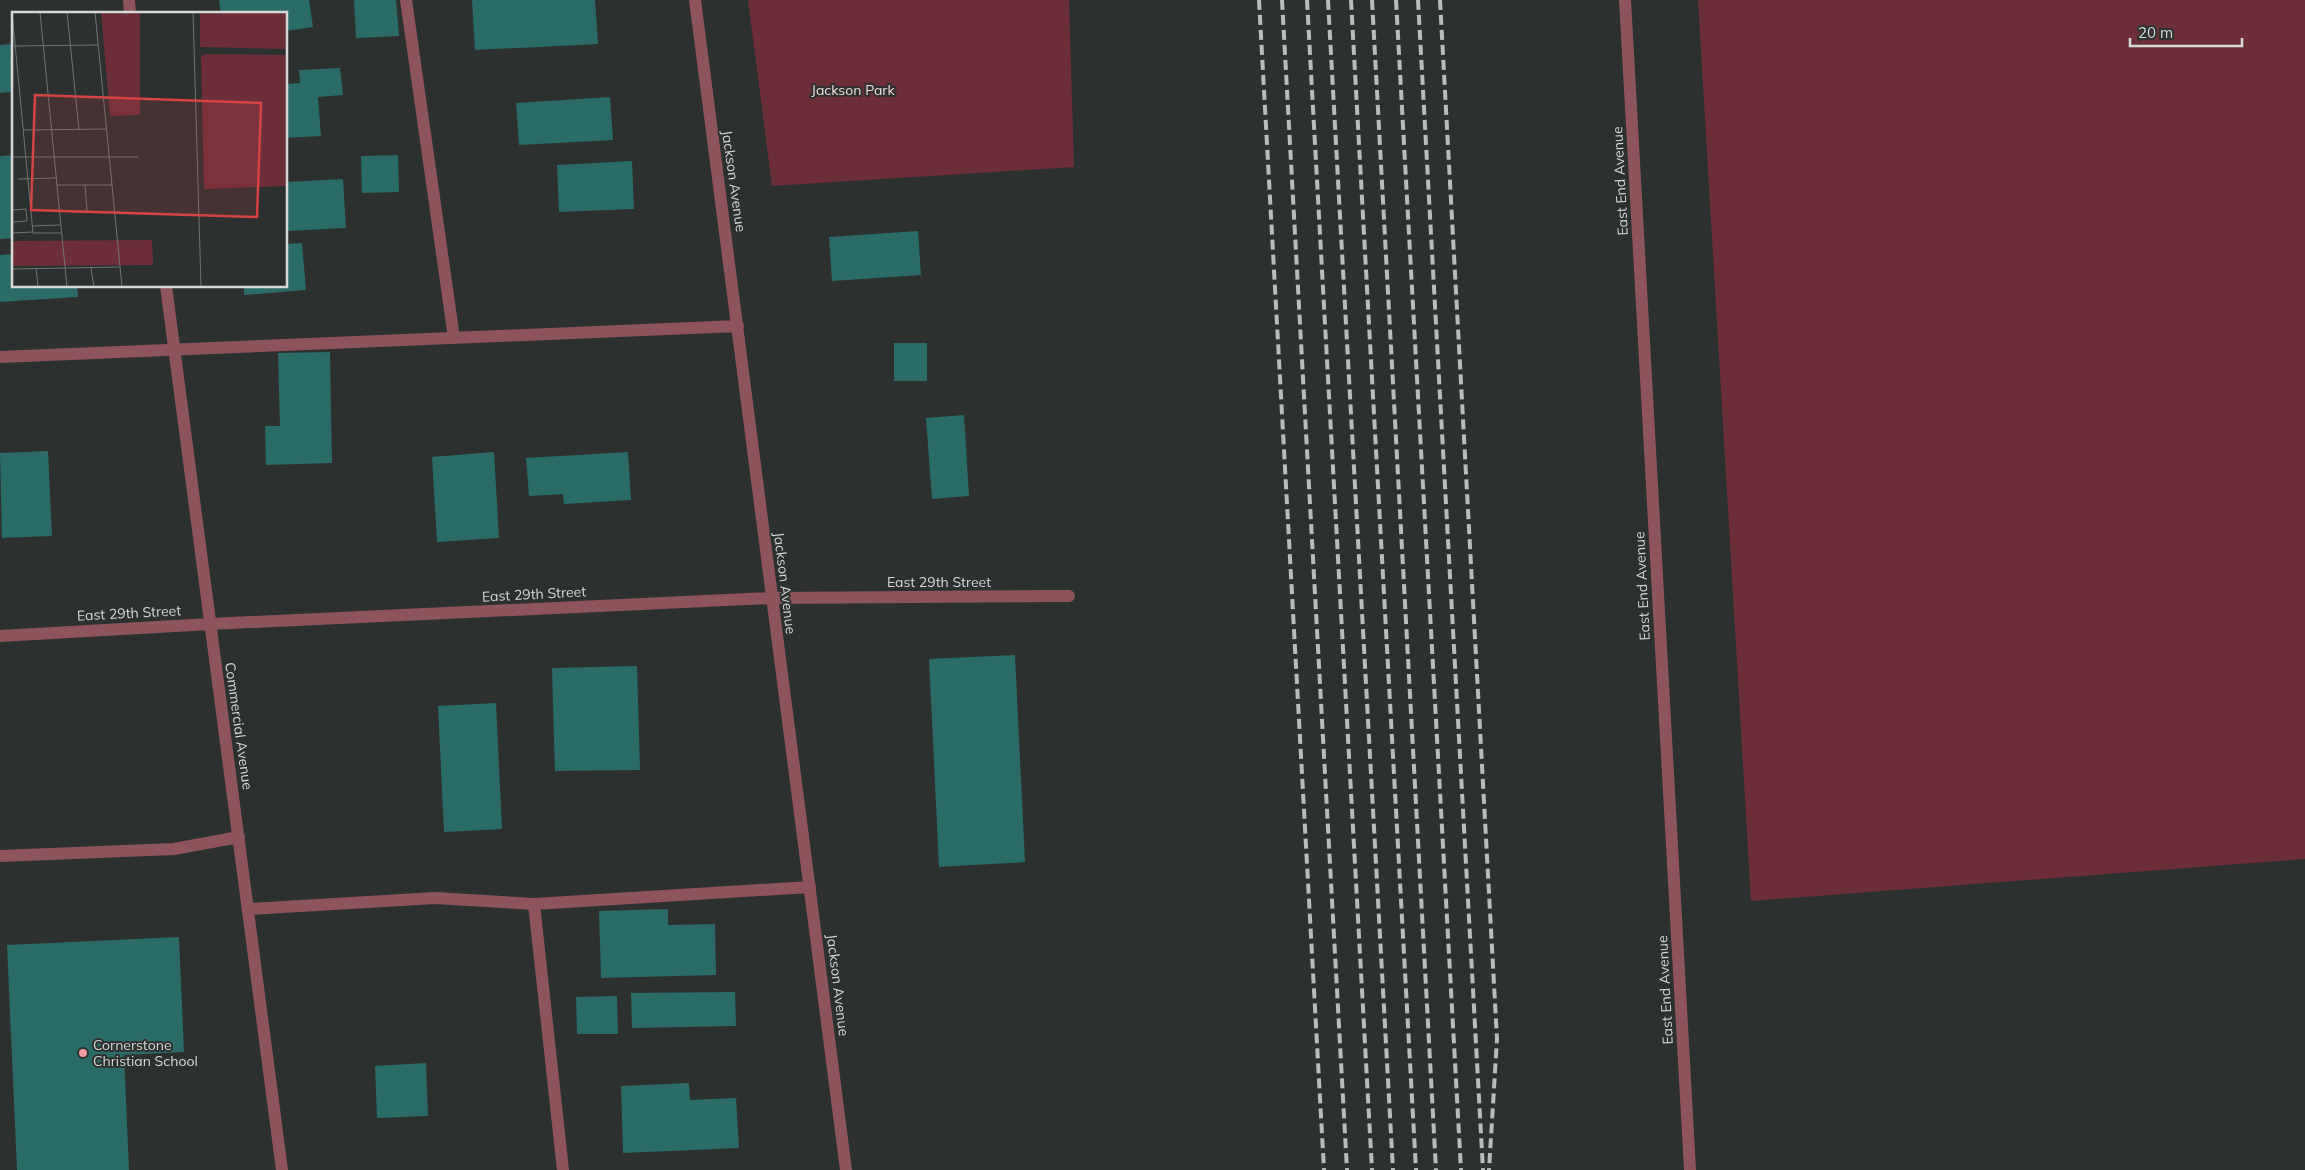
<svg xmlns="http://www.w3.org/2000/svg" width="2305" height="1170" font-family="Mulish,sans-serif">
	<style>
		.green { fill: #6c2f39 }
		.building { fill: #2b6b67 }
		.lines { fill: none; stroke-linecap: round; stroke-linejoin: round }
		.minor { stroke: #8d545b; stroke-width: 12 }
		.rail { stroke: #b9bcbb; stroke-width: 4; stroke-dasharray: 10 5; stroke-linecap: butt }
		.poi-dot { fill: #f49aa4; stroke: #2c302f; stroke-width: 2 }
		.labels { text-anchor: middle; stroke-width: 4; stroke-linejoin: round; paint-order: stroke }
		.park-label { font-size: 14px; fill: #f5dcde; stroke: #2c302f }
		.street-label { font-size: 14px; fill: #d6d9d8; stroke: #2c302f }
		.poi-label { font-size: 14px; fill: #d6d9d8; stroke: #2c302f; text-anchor: start }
		.inset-road { fill: none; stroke: #707473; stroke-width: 1 }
		.view { fill: #d64342; fill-opacity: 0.15; stroke: #d64342; stroke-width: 2.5 }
		.inset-edge { fill: none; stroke: #d6d9d8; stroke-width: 2.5 }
	</style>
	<rect width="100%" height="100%" fill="#2c302f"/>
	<!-- green -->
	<path class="green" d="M748 0H1069L1074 167 772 186Z
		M1698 0H2305V859L1751 901Z"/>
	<!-- building -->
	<path class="building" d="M219 0H309L313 27 286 31V14H221Z
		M354 0H396L399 36 356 38Z
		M472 0H595L598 44 475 50Z
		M14 44V92L0 93V45Z
		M340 68 343 95 318 97 321 136 286 138V84L300 83 299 70Z
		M610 97 613 140 519 145 516 103Z
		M14 155V238L0 239V156Z
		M398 155 399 192 362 193 361 156Z
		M632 161 634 209 559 212 557 165Z
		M343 179 346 228 286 231V182Z
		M918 231 921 275 832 281 829 237Z
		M302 243 306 290 244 295V286H286V244Z
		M14 254V286H77L78 297 0 302V255Z
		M894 343H927V381H894Z
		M330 352 332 463 266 465 265 426H280L278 353Z
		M964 415 969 496 932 499 926 418Z
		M48 451 52 536 2 538 0 453Z
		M494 452 499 538 437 542 432 457Z
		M628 452 631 500 564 504 563 494 529 496 526 458Z
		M1015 655 1025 862 939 867 929 659Z
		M637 666 640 770 555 771 552 668Z
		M496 703 502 829 444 832 438 706Z
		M668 909V925L715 924 716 975 601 978 599 911Z
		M179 937 184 1052 124 1055 129 1170H17L7 945Z
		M735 992 736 1026 632 1028 631 993Z
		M617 996 618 1034H577L576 997Z
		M426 1063 428 1116 377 1118 375 1066Z
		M689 1083 690 1100 736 1098 739 1148 623 1153 621 1086Z"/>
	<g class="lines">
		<!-- minor -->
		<path class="minor" d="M129 0 130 14
			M406 0 454 338
			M695 0 846 1170
			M1625 0 1690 1170
			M166 286 282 1170
			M0 357 738 326
			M0 636 210 624 771 598 1069 596
			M0 856 174 849 239 837
			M534 904 563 1170
			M248 909 435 898 534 904 810 887"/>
		<!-- rail -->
		<path class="rail" d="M1259 0 1324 1170
			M1282 0 1347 1170
			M1307 0 1372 1170
			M1328 0 1393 1170
			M1351 0 1416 1170
			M1372 0 1436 1170
			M1396 0 1461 1170
			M1418 0 1483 1170
			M1440 0 1497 1039 1489 1170"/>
	</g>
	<!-- markers -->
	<circle class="poi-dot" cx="83" cy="1053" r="5"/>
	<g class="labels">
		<!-- park labels -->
		<g class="park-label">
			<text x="853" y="95">Jackson Park</text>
		</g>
		<!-- street labels -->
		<g class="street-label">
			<text transform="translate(734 181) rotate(82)" y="5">Jackson Avenue</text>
			<text transform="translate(1620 181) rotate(-93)" y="5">East End Avenue</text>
			<text x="939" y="587">East 29th Street</text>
			<text transform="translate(785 583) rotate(83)" y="5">Jackson Avenue</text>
			<text transform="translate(1642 586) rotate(-93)" y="5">East End Avenue</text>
			<text transform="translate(534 594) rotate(-3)" y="5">East 29th Street</text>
			<text transform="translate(129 613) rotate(-3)" y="5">East 29th Street</text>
			<text transform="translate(239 726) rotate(82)" y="5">Commercial Avenue</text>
			<text transform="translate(838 985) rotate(83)" y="5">Jackson Avenue</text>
			<text transform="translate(1665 990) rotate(-93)" y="5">East End Avenue</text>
		</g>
		<!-- poi labels -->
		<g class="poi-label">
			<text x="93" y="1050">Cornerstone<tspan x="93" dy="16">Christian School</tspan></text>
		</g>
	</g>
	<!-- overview -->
	<g transform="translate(12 12)">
		<rect width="275" height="275" fill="#2c302f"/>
		<path d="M89 0H128V103L98 104ZM188 0H275V37L188 35ZM193 42 275 43V174L192 177 189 44ZM140 228 141 253 0 254V229Z" fill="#6c2f39"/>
		<path class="inset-road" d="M0 0 21 221H49M28 0 55 275M55 0 67 118M83 0 110 275M181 0 189 275M2 34 86 33M11 118 95 117M0 145H126M6 167 44 166M45 173H100M73 173 75 199M0 198 14 197 15 209 0 210M20 214 48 213M0 221 21 220M24 256 26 275M79 256 82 275M0 257 107 255"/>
		<path class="view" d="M23 83 249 91 245 205 19 198Z"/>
		<rect width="275" height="275" class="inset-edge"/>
	</g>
	<!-- scale -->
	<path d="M2130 38v8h112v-8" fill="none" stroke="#d6d9d8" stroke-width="2.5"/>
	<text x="2138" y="38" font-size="15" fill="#d6d9d8" stroke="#2c302f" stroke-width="4" paint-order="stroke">20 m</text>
</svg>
